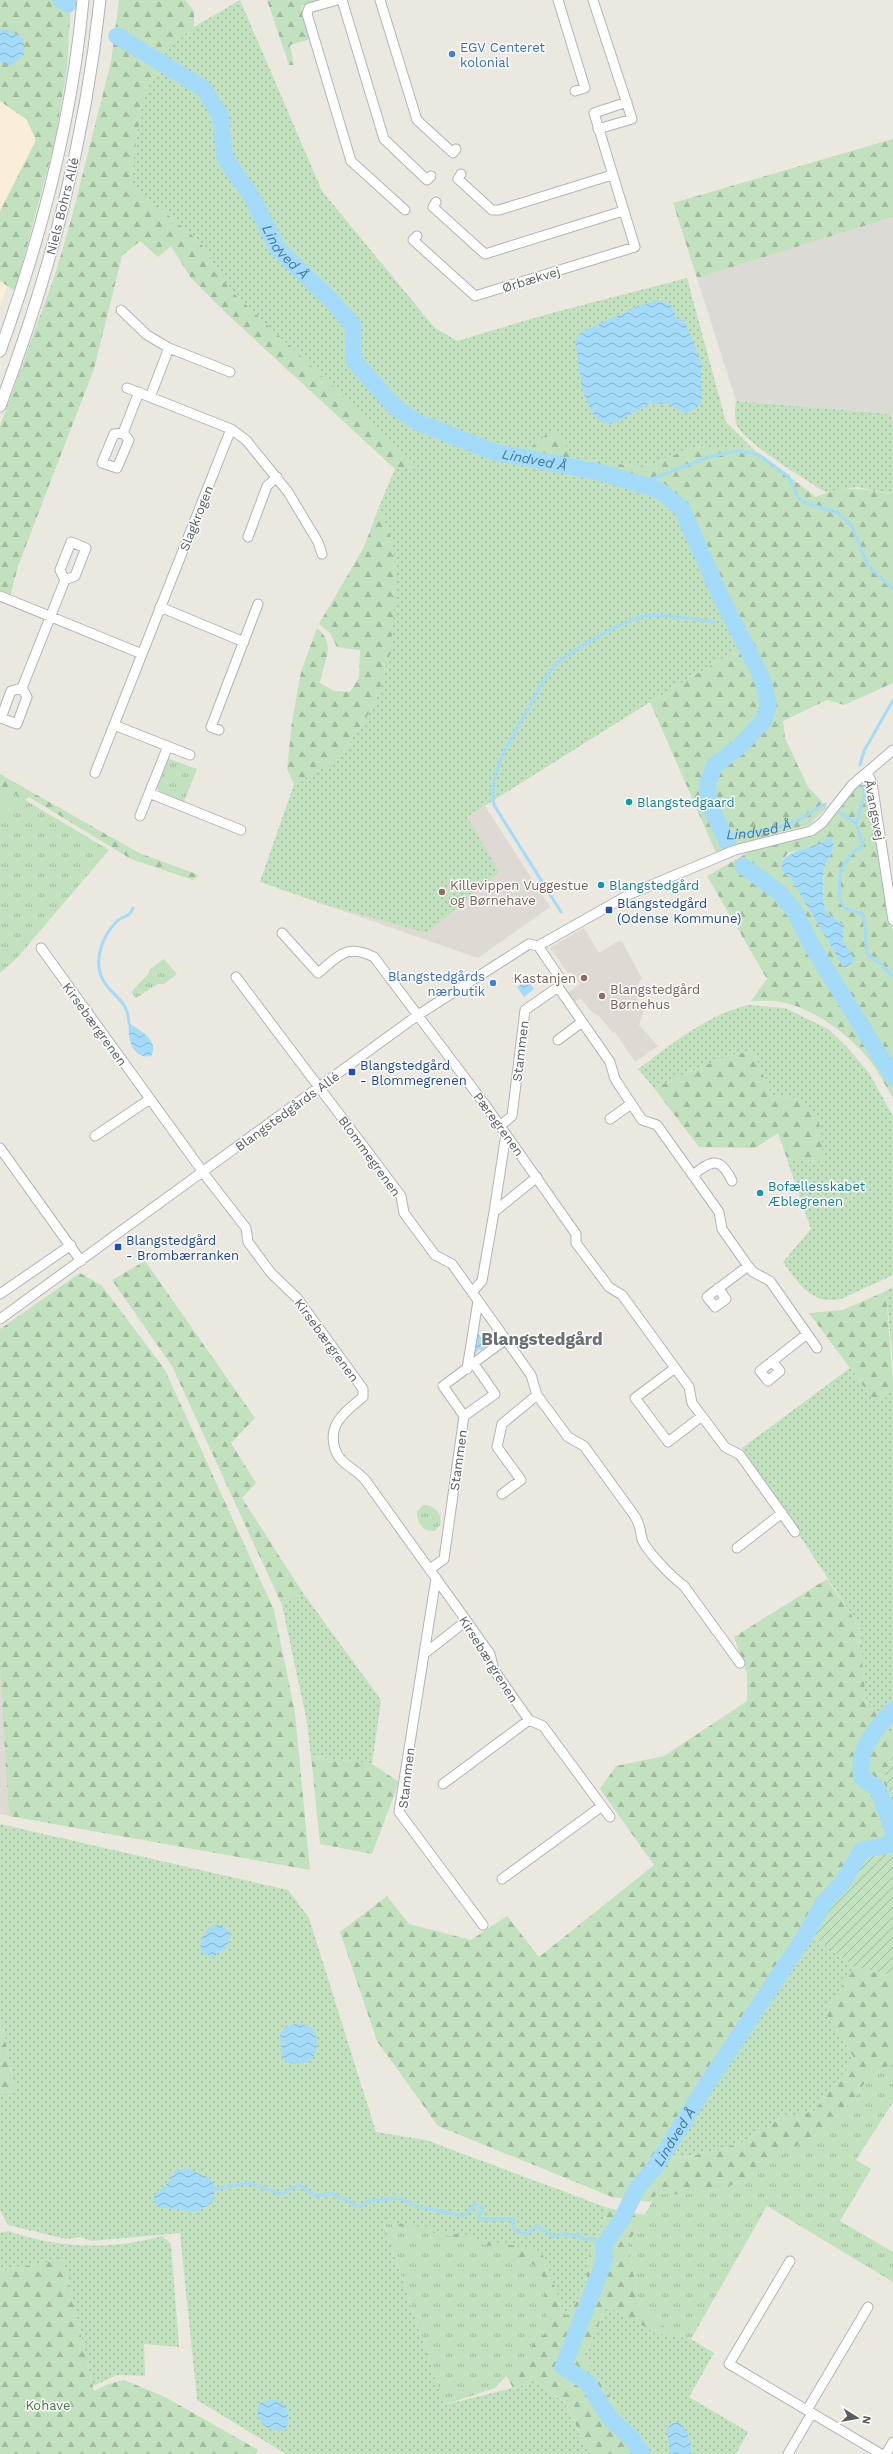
<svg xmlns="http://www.w3.org/2000/svg" width="893" height="2454" font-family="'Work Sans',sans-serif">
	<style>
		.commercial { fill: #faeed6 }
		.industrial { fill: #dcdad5 }
		.education { fill: #ded9d2 }
		.grass { fill: url(#grass-dots) }
		.forest { fill: url(#forest-firs); fill-rule: evenodd }
		.park { fill: url(#park-tufts) }
		.garden { fill: url(#garden-furrows) }
		.pitch { fill: #c2e1be }
		.water { fill: url(#water-waves) }
		.lines { fill: none; stroke-linecap: round; stroke-linejoin: round }
		.stream { stroke: #a4dbf8; stroke-width: 3 }
		.river { stroke: #a4dbf8; stroke-width: 17 }
		.minor-casing { stroke: #b1b4b7; stroke-width: 11 }
		.tertiary-casing { stroke: #b1b4b7; stroke-width: 13 }
		.minor { stroke: #fff; stroke-width: 9 }
		.tertiary { stroke: #fff; stroke-width: 11 }
		.shop-dot { fill: #3f7fe0; stroke: #fff; stroke-width: 1.5 }
		.culture-dot { fill: #0f9aa8; stroke: #fff; stroke-width: 1.5 }
		.education-dot { fill: #8d6e63; stroke: #fff; stroke-width: 1.5 }
		.transit-dot { fill: #1a4fb4; stroke: #fff; stroke-width: 1.5 }
		.labels { text-anchor: middle; stroke-width: 3; stroke-linejoin: round; paint-order: stroke }
		.shop-label { font-size: 13px; fill: #366cbe; stroke: #fff; text-anchor: start }
		.street-label { font-size: 13px; fill: #595d60; stroke: #fff }
		.culture-label { font-size: 13px; fill: #0d838f; stroke: #fff; text-anchor: start }
		.education-label { font-size: 13px; fill: #785e54; stroke: #fff; text-anchor: start }
		.transit-label { font-size: 13px; fill: #164399; stroke: #fff; text-anchor: start }
		.park-label { font-size: 13px; fill: #3d7e3a; stroke: #fff }
		.water-label { font-size: 14px; font-style: italic; fill: #41789f; stroke: #fff }
		.district-label { font-size: 17px; font-weight: bold; fill: #6a6f72; stroke: #fff }
	</style>
	<defs>
		<pattern id="grass-dots" width="8" height="8" patternUnits="userSpaceOnUse"><rect width="8" height="8" fill="#c2e1be"/><path d="M2 2h.1M6 6h.1" fill="none" stroke="#a1ba9e" stroke-width="1.8" stroke-linecap="round"/></pattern>
		<pattern id="forest-firs" width="22" height="20" patternUnits="userSpaceOnUse"><rect width="22" height="20" fill="#c2e1be"/><path d="M5 1l3.5 6h-7zM16 11l3.5 6h-7z" fill="#a1ba9e"/></pattern>
		<pattern id="park-tufts" width="24" height="20" patternUnits="userSpaceOnUse"><rect width="24" height="20" fill="#c2e1be"/><path d="M3 7l-1-3M5 7V3M7 7l1-3M15 17l-1-3M17 17v-4M19 17l1-3" fill="none" stroke="#a1ba9e"/></pattern>
		<pattern id="garden-furrows" width="10" height="10" patternUnits="userSpaceOnUse"><rect width="10" height="10" fill="#c2e1be"/><path d="M-1 1l2-2M0 10L10 0M9 11l2-2" fill="none" stroke="#a1ba9e"/></pattern>
		<pattern id="water-waves" width="16" height="10" patternUnits="userSpaceOnUse"><rect width="16" height="10" fill="#a4dbf8"/><path d="M0 5q4-4 8 0t8 0" fill="none" stroke="#89b5cc"/></pattern>
	</defs>
	<rect width="100%" height="100%" fill="#ebe8e0"/>
	<!-- commercial -->
	<path class="commercial" d="M0 92 47 122 45 180 0 307Z"/>
	<!-- industrial -->
	<path class="industrial" d="M893 217V425L890 414 736 401 697 278Z"/>
	<!-- education -->
	<path class="education" d="M485 806 550 907 478 958 323 904Z
		M584 928 599 953 618 941 622 942 642 978 633 992 644 1010 639 1025 658 1046 635 1062 615 1032 613 1033 600 1017 591 1011 580 998 573 1003 566 994 580 984 571 972 568 973 550 948Z
		M0 1671 9 1816 0 1814Z"/>
	<!-- grass -->
	<path class="grass" d="M240 0 322 191 434 327 457 341 548 314 687 278 726 422 753 449 696 446 645 467 574 459H522L653 492 684 519 698 568 740 648 650 702 467 817 499 872 427 933 323 904 260 882 294 784 338 760 375 704 393 542 379 507 395 469 418 467 230 290 200 242 130 183 143 97 167 49 194 27Z
		M736 401 890 414 893 425V491L889 494 857 487 826 492 820 489C802 477 744 442 737 425 734 417 735 409 736 401Z
		M748 1005 785 1008 828 1029 846 1046 869 1073 893 1116V1275L841 1299C811 1305 799 1284 783 1262L811 1229 787 1159 824 1163 802 1099 772 1096 753 1051 729 1055 654 1088 638 1069C673 1044 706 1015 748 1005Z
		M893 1287V1363L886 1291Z
		M850 1368 876 1403 893 1385V1741L876 1708 866 1701 859 1626 742 1448Z
		M303 1593 381 1700 372 1764 311 1756 306 1717 282 1605Z
		M0 1824 288 1890 309 1918 376 2132 426 2140 608 2208 590 2252 585 2289 566 2316 383 2221 444 2405 537 2382 565 2403 589 2454H286L197 2400 180 2233 92 2241 81 2237 66 2239 8 2225 0 2210V2097L15 2089 0 2015Z
		M811 1935 855 1967 825 2013 855 2059 814 2111 781 2118 743 2142 708 2153 668 2159Z
		M9 2231C58 2249 113 2250 162 2236L171 2244 179 2347 144 2344 145 2376 117 2375 93 2386 63 2259 0 2271V2233Z
		M607 2306 656 2333 691 2339 714 2353 689 2397 748 2432 736 2454H648L584 2357Z"/>
	<!-- forest -->
	<path class="forest" d="M0 0H71L67 67 55 141 15 291 0 281V211L36 140 27 120 0 101Z
		M119 0H185L194 11V27L167 49 143 97 130 183 200 242 230 290 419 467 395 469 227 314 191 278 171 246 158 257 140 241 122 256 94 369 18 566 10 597 0 590V426L55 275 71 220 111 62Z
		M267 0H320L301 6 311 39 290 45 294 65H289Z
		M893 139V217L697 278 673 203Z
		M555 428 574 459 645 467 696 446 753 449 816 497C843 485 860 488 889 494L893 491V683L844 705 827 700 783 721 785 738 808 787 827 807 809 825 765 836 717 855 650 702 740 648 698 568 684 519 652 492 573 471 540 468 522 459 534 444Z
		M379 507 393 542 396 583 391 650 375 704 338 760 294 784 287 769 292 722 301 672 317 628C337 645 324 659 320 683L334 691 350 692 359 678 360 650 337 647 330 633 319 624 364 547Z
		M0 774 139 853 199 875 193 880 131 859 29 797 15 807 0 797Z
		M858 785H866L867 789 893 933V1098C883 1081 874 1063 860 1049 841 1029 809 1007 781 1002 772 1000 760 1001 751 1001L767 979 707 876 756 848 812 836 829 821ZM831 836C838 849 827 858 824 871 823 876 823 903 825 908 828 915 837 920 843 925V967L791 879 782 871 781 862 788 853 822 844Z
		M753 1051 772 1096 802 1099 819 1123 824 1163 787 1159 778 1133 755 1148 699 1147 654 1088 729 1055Z
		M145 1261 255 1418 231 1443 256 1483 242 1498 303 1593 282 1605 172 1366 112 1280Z
		M80 1273 102 1286 165 1370 274 1610 295 1713 310 1870 9 1816 0 1671V1329Z
		M886 1291 893 1385 876 1403 809 1313 843 1310Z
		M827 1579 859 1626 866 1701 876 1708 893 1741V1753L885 1774 893 1811V1853L866 1857 811 1935 669 2159 708 2153 743 2142 781 2118 814 2111 855 2059 825 2013 855 1967 893 1976V2064L871 2074 852 2102 821 2131 727 2188 681 2195 657 2193 652 2202 612 2197 438 2126 377 2041 340 1932 387 1896 409 1924 471 1940 507 1916 539 1957 654 1865 600 1789 616 1766 664 1756 747 1701V1674L734 1637Z
		M311 1756 372 1764 399 1782 372 1854 320 1844Z
		M0 2015 15 2090 0 2097Z
		M608 2208 645 2215 628 2244 640 2308 663 2325 668 2335 656 2333 607 2306 584 2357 648 2454H589L565 2402 537 2382 513 2388 450 2269 397 2262 383 2220 541 2251 566 2316 585 2289 590 2252Z
		M63 2259 94 2391 108 2384 124 2380 165 2397 258 2450 256 2454H0V2271Z"/>
	<!-- park -->
	<path class="park" d="M167 758 197 769 184 802C174 798 158 796 156 785Z
		M0 785 109 850 17 958 0 973Z
		M164 959 177 974 164 984H158L136 998 132 993 133 990 149 973V970Z
		M423 1505C434 1505 443 1513 440 1525L435 1531C423 1532 417 1523 417 1512Z
		M893 2064V2102L856 2160 871 2169 840 2221 893 2252V2282L767 2206 691 2339 668 2335 663 2325 640 2308 628 2244 657 2193 681 2195 727 2188 821 2131 852 2102 871 2074Z
		M384 2223C427 2233 510 2242 542 2271L549 2332 535 2341 530 2349 537 2359 510 2372 495 2388 444 2405Z"/>
	<!-- garden -->
	<path class="garden" d="M893 1753V1811L885 1774Z
		M893 1853V1976L855 1967 811 1935 866 1856Z"/>
	<!-- pitch -->
	<path class="pitch" d="M0 798 13 807 0 824Z"/>
	<!-- water -->
	<path class="water" d="M0 29 10 31 24 39V55L10 66 0 62Z
		M659 300 672 306 677 320 684 319 701 362V404L693 410 685 413 668 404 651 403 617 422 609 424 600 421 592 413 583 392 575 341 580 333 638 306Z
		M831 836C838 849 827 858 824 870 823 876 823 902 825 908 828 915 837 920 843 925V941L855 960 847 967H843L791 879 782 871 781 862C795 846 815 850 831 836Z
		M527 979 534 989 524 997 517 987Z
		M129 1023C140 1031 160 1040 151 1056 132 1060 127 1037 129 1023Z
		M477 1332 487 1346 481 1350 479 1349 473 1356Z
		M213 1925 224 1926 231 1935 226 1949 212 1957 201 1952C199 1942 204 1931 213 1925Z
		M298 2023 313 2028C323 2053 313 2069 286 2062L282 2058 280 2034 286 2026Z
		M187 2168 211 2179 215 2189 213 2202 196 2212 157 2207 154 2196 169 2182 174 2171Z
		M274 2399C289 2404 292 2418 285 2430 269 2434 251 2420 260 2403Z
		M679 2422C689 2432 691 2440 691 2454H670L667 2430 670 2424Z"/>
	<g class="lines">
		<!-- stream -->
		<g class="stream">
			<path d="M639 484 708 457 737 451 759 455 788 476 799 499 806 503 838 513 851 525 868 566 893 589"/>
			<path d="M860 765 864 751 893 700"/>
			<path d="M841 813 856 823 863 845 850 855 840 872 839 899 845 908 862 914C867 923 865 943 867 954L881 964 893 977"/>
			<path d="M856 823 865 794 863 787"/>
			<path id="s1" d="M723 834C749 835 775 830 799 820 808 815 816 808 825 804"/>
			<path d="M561 912 494 805C488 769 514 734 531 704 537 693 543 680 551 670 563 654 626 619 645 616 665 613 695 620 715 622"/>
			<path d="M129 1023C128 999 113 998 103 980 93 961 102 936 117 921 123 916 130 917 133 908"/>
			<path d="M215 2189 249 2183 281 2194 299 2185 316 2196 331 2193 360 2207 367 2201 399 2198 415 2206 464 2216 475 2204 483 2209 478 2215 479 2219H514L513 2226 516 2232 527 2234 536 2226 553 2236 562 2234 579 2236 585 2240 593 2238 604 2245"/>
		</g>
		<!-- river -->
		<g class="river">
			<path d="M61 0 68 4"/>
			<path id="s2" d="M117 36 204 89 220 115 225 158 253 199 278 249 334 303 353 326 354 361 395 407 417 422 494 452 599 472 659 490 682 509 719 593 758 670 764 684 768 705 764 720 740 746 715 765 708 782V802L728 843"/>
			<path d="M743 866 780 893 795 912 812 946 893 1077"/>
			<path d="M893 1710C875 1729 856 1751 862 1778L878 1789 893 1830"/>
			<path id="s3" d="M642 2454 634 2441 610 2418 587 2382 563 2367 604 2262V2245L622 2219 637 2188 656 2166 709 2081 805 1936 824 1902 842 1883 862 1850 889 1845 893 1838"/>
		</g>
		<!-- minor casing -->
		<g class="minor-casing">
			<path id="minor" d="M337 0 309 8 307 14 351 161 405 210
				M342 0 384 139 427 180 431 176
				M380 0 417 120 453 153 456 149
				M558 0 585 88 575 91
				M593 0 632 119 598 129
				M461 174 458 179 492 210H499L612 175
				M436 202 433 207 485 254 623 211
				M417 236 413 240 475 296 635 247 594 113 627 102
				M121 310 147 335 169 348 230 372
				M127 388 231 429 246 440 288 492 318 542 322 554
				M150 397 169 348
				M123 433 129 440 117 468 102 463 114 434 123 433 139 392
				M248 537 267 486 277 477
				M0 596 142 654
				M160 607 244 642
				M22 688 27 697 17 724 1 718 11 691 22 688 65 580 75 576 86 548 71 542 60 570 65 580
				M114 725 190 755
				M219 730 211 727 258 604
				M867 772 872 783 893 920
				M95 773 231 429
				M149 793 241 830
				M140 816 168 746
				M282 933 318 973C339 956 346 943 374 957L486 1106 576 1234V1243L609 1287 622 1295 689 1387 692 1403 725 1447 740 1455 795 1532
				M41 948 208 1179 246 1228 248 1242 271 1273 297 1298 363 1389V1397C346 1411 327 1424 335 1449 339 1464 357 1469 366 1481 407 1538 449 1596 490 1654L494 1670 529 1720 543 1726 610 1817
				M236 977 401 1196 404 1213 435 1255 452 1264 531 1375 537 1395 568 1437 584 1446 634 1515C640 1523 640 1530 642 1539 646 1551 673 1578 684 1586L740 1663
				M558 987 610 1062 615 1079 642 1120 657 1125 719 1212 722 1229 748 1266 753 1272 770 1281 817 1348
				M558 1040 582 1022
				M610 1119 631 1104
				M500 1126 512 1116 525 1010 558 987 560 978 538 946
				M95 1136 150 1099
				M0 1148 81 1261
				M693 1175C712 1160 720 1156 732 1181
				M494 1212 506 1134
				M718 1288 726 1299 715 1307 707 1297 748 1266
				M472 1292 482 1281 494 1212 537 1177
				M0 1294 71 1245
				M0 1319 418 1015 529 944 538 946 630 894 735 850 811 831 822 823 852 785 893 750
				M772 1361 780 1371 768 1381 760 1371 807 1334
				M675 1368 635 1398 668 1442 702 1416
				M467 1369 478 1301
				M464 1416 495 1394 474 1364
				M502 1494 521 1480 497 1447 502 1424 537 1395
				M737 1548 782 1513
				M430 1569 444 1559 464 1416 443 1386 506 1339
				M466 1621 424 1654 399 1812 483 1925
				M424 1654 436 1578
				M443 1784 529 1720
				M502 1879 602 1806
				M790 2261 729 2364 881 2454
				M807 2410 868 2307
				M788 2454 812 2413
				M886 2454 893 2442"/>
		</g>
		<!-- tertiary casing -->
		<g class="tertiary-casing">
			<path id="tertiary" d="M0 351C41 238 72 120 83 0
				M0 406C50 273 85 142 100 0"/>
		</g>
		<!-- minor -->
		<use href="#minor" class="minor"/>
		<!-- tertiary -->
		<use href="#tertiary" class="tertiary"/>
	</g>
	<!-- markers -->
	<g class="shop-dot">
		<circle cx="452" cy="54" r="4"/>
		<circle cx="493" cy="983" r="4"/>
	</g>
	<g class="culture-dot">
		<circle cx="629" cy="802" r="4"/>
		<circle cx="601" cy="885" r="4"/>
		<circle cx="760" cy="1193" r="4"/>
	</g>
	<g class="education-dot">
		<circle cx="442" cy="892" r="4"/>
		<circle cx="584" cy="978" r="4"/>
		<circle cx="602" cy="996" r="4"/>
	</g>
	<g class="transit-dot">
		<rect x="605" y="906" width="8" height="8" rx="2"/>
		<rect x="348" y="1068" width="8" height="8" rx="2"/>
		<rect x="114" y="1243" width="8" height="8" rx="2"/>
	</g>
	<g class="labels">
		<!-- shop labels -->
		<g class="shop-label">
			<text x="460" y="52">EGV Centeret<tspan x="460" dy="15">kolonial</tspan></text>
			<text x="485" y="981" text-anchor="end">Blangstedgårds<tspan x="485" dy="15">nærbutik</tspan></text>
		</g>
		<!-- street labels -->
		<g class="street-label">
			<text transform="translate(62 206) rotate(-76)" y="5">Niels Bohrs Allé</text>
			<text transform="translate(531 279) rotate(-17)" y="5">Ørbækvej</text>
			<text transform="translate(196 518) rotate(-68)" y="5">Slagkrogen</text>
			<text transform="translate(875 810) rotate(79)" y="5">Åvangsvej</text>
			<text transform="translate(95 1024) rotate(54)" y="5">Kirsebærgrenen</text>
			<text transform="translate(520 1051) rotate(-83)" y="5">Stammen</text>
			<text transform="translate(287 1111) rotate(-36)" y="5">Blangstedgårds Allé</text>
			<text transform="translate(499 1124) rotate(54)" y="5">Pæregrenen</text>
			<text transform="translate(370 1156) rotate(54)" y="5">Blommegrenen</text>
			<text transform="translate(327 1340) rotate(54)" y="5">Kirsebærgrenen</text>
			<text transform="translate(458 1460) rotate(-82)" y="5">Stammen</text>
			<text transform="translate(489 1659) rotate(58)" y="5">Kirsebærgrenen</text>
			<text transform="translate(406 1778) rotate(-83)" y="5">Stammen</text>
		</g>
		<!-- culture labels -->
		<g class="culture-label">
			<text x="637" y="807">Blangstedgaard</text>
			<text x="609" y="890">Blangstedgård</text>
			<text x="768" y="1191">Bofællesskabet<tspan x="768" dy="15">Æblegrenen</tspan></text>
		</g>
		<!-- education labels -->
		<g class="education-label">
			<text x="450" y="890">Killevippen Vuggestue<tspan x="450" dy="15">og Børnehave</tspan></text>
			<text x="576" y="983" text-anchor="end">Kastanjen</text>
			<text x="610" y="994">Blangstedgård<tspan x="610" dy="15">Børnehus</tspan></text>
		</g>
		<!-- transit labels -->
		<g class="transit-label">
			<text x="617" y="908">Blangstedgård<tspan x="617" dy="15">(Odense Kommune)</tspan></text>
			<text x="360" y="1070">Blangstedgård<tspan x="360" dy="15">- Blommegrenen</tspan></text>
			<text x="126" y="1245">Blangstedgård<tspan x="126" dy="15">- Brombærranken</tspan></text>
		</g>
		<!-- park labels -->
		<g class="park-label">
			<text x="48" y="2410">Kohave</text>
		</g>
		<!-- water labels -->
		<g class="water-label">
			<text dy="5" stroke="none"><textPath href="#s2" startOffset="288">Lindved Å</textPath></text>
			<text dy="5" stroke="none"><textPath href="#s2" startOffset="636">Lindved Å</textPath></text>
			<text dy="5" stroke="none"><textPath href="#s1" startOffset="36">Lindved Å</textPath></text>
			<text dy="5" stroke="none"><textPath href="#s3" startOffset="379">Lindved Å</textPath></text>
		</g>
		<!-- district labels -->
		<g class="district-label">
			<text x="542" y="1345">Blangstedgård</text>
		</g>
	</g>
	<!-- north arrow -->
	<g transform="translate(857 2418) rotate(101)" stroke="#ffffff" stroke-width="3" paint-order="stroke">
	<path d="M0-3L7 15L0 10L-7 15Z" fill="#595d60"/>
	<text y="-6" font-size="11" font-weight="bold" text-anchor="middle" fill="#595d60">N</text>
	</g>
</svg>
